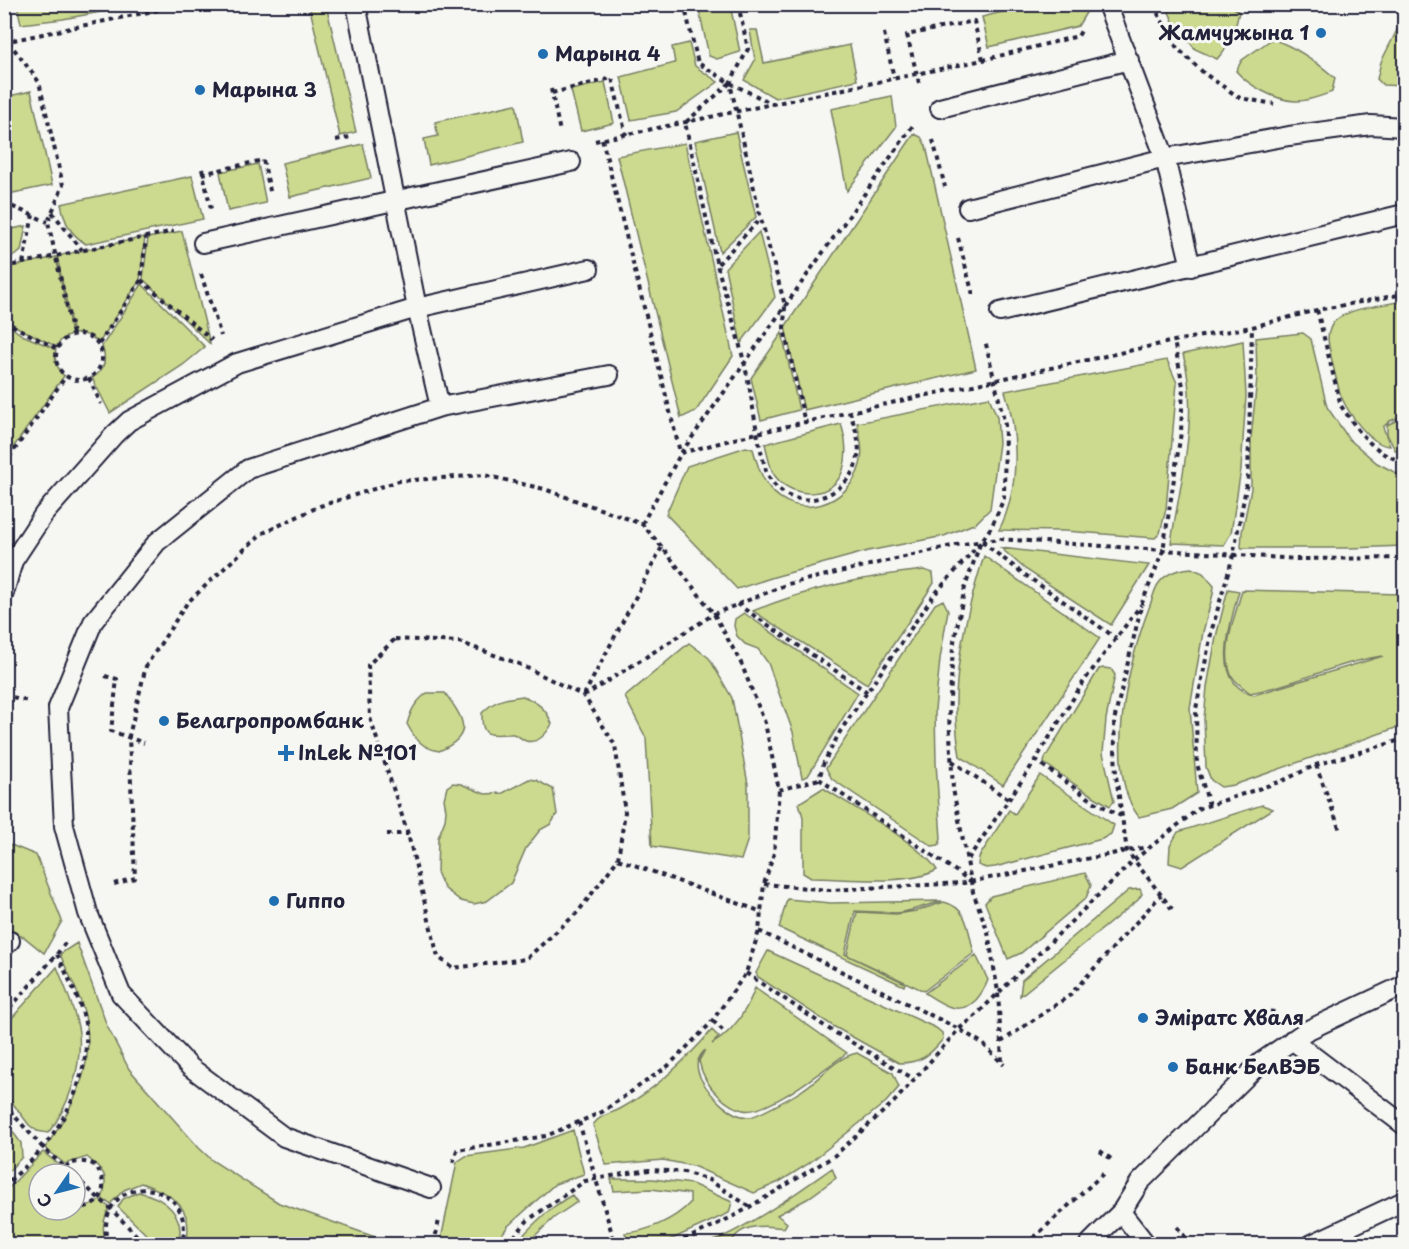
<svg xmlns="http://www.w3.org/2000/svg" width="1409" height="1249" font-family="'Playpen Sans',sans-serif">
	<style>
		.green { fill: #cbda8e; stroke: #767e64; stroke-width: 1.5 }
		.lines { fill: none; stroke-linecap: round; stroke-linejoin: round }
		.lane-casing { stroke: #22223b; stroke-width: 22 }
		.path { stroke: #22223b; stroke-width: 4; stroke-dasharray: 4.5 4.5; stroke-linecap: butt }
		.lane { stroke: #f6f6f2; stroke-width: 18 }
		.poi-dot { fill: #1f6fb2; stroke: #f6f6f2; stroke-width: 2 }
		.labels { text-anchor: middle; stroke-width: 6; stroke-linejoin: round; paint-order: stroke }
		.poi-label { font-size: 20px; font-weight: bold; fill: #22223b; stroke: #f6f6f2; text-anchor: start }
	</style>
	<rect width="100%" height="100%" fill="#f6f6f2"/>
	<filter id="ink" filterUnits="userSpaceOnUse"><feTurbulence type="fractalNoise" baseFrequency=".0167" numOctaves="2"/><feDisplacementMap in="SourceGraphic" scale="12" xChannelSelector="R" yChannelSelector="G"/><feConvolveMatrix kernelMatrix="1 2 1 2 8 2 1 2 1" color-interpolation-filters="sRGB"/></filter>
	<g filter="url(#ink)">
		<!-- green -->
		<path class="green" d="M17 5V4L113 5 111 10 63 19 21 24Z
			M309 5H326L356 132 340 136Z
			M698 5H730L740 52 717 59 709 56Z
			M1015 5H1086L1087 11 1078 26 989 47 982 17 1015 9Z
			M1166 5H1230L1239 12 1232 41 1217 59 1195 49 1173 21Z
			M1404 16V86L1383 85 1377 79 1381 62Z
			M750 30H757L764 63 850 45 857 80 775 98 744 80 755 60Z
			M1272 39C1296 47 1316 61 1335 78L1332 92C1321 96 1306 102 1295 101 1275 100 1249 86 1236 71L1242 60Z
			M689 43 695 66 718 82 676 112 631 120 621 77 675 63 672 47Z
			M605 82 614 123 581 131 571 90Z
			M31 91 52 185 8 194 4 179 5 97Z
			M892 96 896 127 847 191 831 109Z
			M516 104 523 142 429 165 424 139 438 136 435 122Z
			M736 132 756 217 720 252 695 141Z
			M914 134 921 137 926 146 976 369 804 410 785 327Z
			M685 143 733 356 696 411 681 418 617 156Z
			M363 144 371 178 290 197 282 163Z
			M258 164 266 203 228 211 220 172Z
			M192 176 203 219 86 244C69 233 65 223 61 204Z
			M9 211 12 229 26 226 21 251 16 255 5 257V212Z
			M182 231 210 344 143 279 148 238Z
			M759 232 775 297 741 343 725 268Z
			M145 237 140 280 99 343C91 336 84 332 73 334L57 256Z
			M56 257 72 334 61 340 57 347 17 327 4 318 5 268Z
			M142 284 205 347 183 365 110 413 92 378C105 370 107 360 102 346Z
			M1404 301V415L1390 421 1383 427 1390 446C1371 446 1348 413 1341 396 1338 388 1328 346 1328 338 1328 333 1331 324 1335 321 1349 307 1385 305 1404 301Z
			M5 323 22 335 56 349C53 360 57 368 64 376L5 459Z
			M782 333 799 410 761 420 751 378Z
			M1303 333 1311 339 1327 407 1349 439 1377 463 1404 477V546L1350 548H1241L1242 532 1251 489V439L1257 378 1256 338Z
			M1243 341 1246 396 1241 469 1231 533 1224 545 1171 543C1180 482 1200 416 1183 354Z
			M1167 360 1177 383 1166 509 1160 533 1155 538 1065 531 999 530C1020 489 1019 434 1005 391Z
			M989 397 997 417 999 443 990 509 976 523 944 536 868 551 774 577 737 589 666 514 687 466 746 447 753 449C757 462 760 476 769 487 797 523 849 505 860 465 864 451 860 436 857 423Z
			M1404 417V453L1395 450 1387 434V425Z
			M841 424C846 439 848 454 843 470 833 500 792 499 775 476 769 468 768 454 765 444Z
			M1001 548 1149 565 1111 625 1025 569Z
			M984 556 1100 638 1003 785 960 756C948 690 964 619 984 556Z
			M1191 568 1203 573 1214 586 1213 594 1203 632 1190 708 1197 793 1172 809 1139 817C1102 770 1129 660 1149 608 1152 601 1154 589 1159 583 1167 572 1179 569 1191 568Z
			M924 570 933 573 934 583 867 684 753 611C807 589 867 576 924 570Z
			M1228 589 1239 591C1231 621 1209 684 1254 695L1383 656C1338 662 1295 685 1250 693 1242 686 1231 680 1229 668 1223 644 1236 614 1242 590L1401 594 1404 608V643L1402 646 1404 645V725L1234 785 1221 787 1211 780 1206 767 1204 719 1207 687 1216 637Z
			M943 600 948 610 940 659 935 710 936 763 941 839 939 845 932 846 832 779 826 768 935 604Z
			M744 613 858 693 808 776 802 778 793 732 768 663 758 649 745 644 737 636 734 626 735 619Z
			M689 643 709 658 732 698 748 784V839L741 860 652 846 646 738 625 697Z
			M1104 668 1111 669 1115 675 1106 719 1103 753 1114 801 1110 806 1083 790 1044 763 1045 758 1099 669Z
			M427 693H445C463 718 476 735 439 751 422 748 415 739 407 724 411 710 415 702 427 693Z
			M523 696C538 703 546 708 552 724 547 733 539 744 526 741 521 739 518 735 513 734 493 733 481 742 482 713 494 700 506 698 523 696Z
			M1040 775 1114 825 1111 834 1102 839 995 867 986 868 978 865 979 857 1009 810 1015 814Z
			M529 779 536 780 553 789 557 814 551 824 540 830 526 848 511 883 487 901 474 904 461 901 444 888 437 872 438 838 445 820 446 810 444 799 447 787 453 783 461 784 485 794 503 793Z
			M823 788C850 805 922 845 937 870 908 886 846 878 811 878L803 873V817L799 803Z
			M1262 805 1273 809 1182 867 1169 863 1170 846 1178 832Z
			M11 845 36 855 62 921 44 953 24 937 5 931V855Z
			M1085 873 1091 885 1086 898 1021 953 1008 959 985 903 991 896Z
			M1140 889 1142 894 1138 900 1020 996 1022 980 1129 890Z
			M787 899 831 903 942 901 912 910 897 913 855 911 845 954 905 983 904 986 779 928Z
			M944 902C969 908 968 932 974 953L924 991 847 955 857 912 896 914 916 911Z
			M77 943 107 1026 129 1069 199 1148 213 1161 279 1203 375 1237 425 1240V1244H186C195 1207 172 1194 141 1183L124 1190 110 1204 102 1199C109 1175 105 1172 87 1157L65 1164 45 1148C79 1099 103 1051 77 992 72 979 65 967 60 954Z
			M768 951 936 1028 942 1033 943 1039C930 1055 921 1063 899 1063L833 1026 758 977 756 973Z
			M976 955 988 980C985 988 982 993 976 1000 959 1017 942 1004 925 993Z
			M57 967C64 984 77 1015 79 1033 82 1067 69 1107 48 1133L37 1131 29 1125 5 1093V1026Z
			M755 988 847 1053C826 1067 767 1116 743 1110 734 1108 726 1103 719 1096 708 1086 702 1076 699 1061L705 1050C696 1059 695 1067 701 1079 710 1095 730 1118 750 1117 758 1116 796 1095 804 1089 821 1078 836 1057 857 1053L893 1073 899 1087 886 1102 808 1164 779 1182 754 1193 693 1166 663 1160 606 1165 593 1125C599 1115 611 1114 620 1109 655 1090 686 1060 712 1030L719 1037 712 1044C733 1032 747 1010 755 988Z
			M4 1120 21 1143 22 1157 5 1175Z
			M573 1130 584 1174 555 1184 508 1226 495 1244H440L457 1162 466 1156 524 1148Z
			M43 1152 62 1167 58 1174H39V1210H75V1208C84 1209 92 1206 100 1200L110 1208C102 1220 102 1231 106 1244H7L5 1236V1192Z
			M832 1168 836 1178 807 1199 777 1215 787 1223 784 1228C765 1225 739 1223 731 1244H707C752 1225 792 1196 832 1168Z
			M611 1179H653L692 1184 732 1202 729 1213 661 1244H628L625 1233C647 1232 675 1219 690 1203V1194L651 1189 614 1191Z
			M138 1192C164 1197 187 1215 178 1244H156L118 1207 123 1199Z
			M572 1195 577 1202 555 1217 526 1244H515C532 1225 549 1208 572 1195Z"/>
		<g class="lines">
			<!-- lane casing -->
			<g class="lane-casing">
				<path id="lane" d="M1107 4 1165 158 1191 267
					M940 108 1129 60
					M968 208 1165 158 1289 136 1371 125 1404 127
					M203 243 571 162
					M1000 312 1404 214
					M440 407 417 308 589 269
					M4 593 13 561 44 514 114 435 129 421 237 363 417 308 356 4
					M4 947 10 941
					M1292 1040 1404 1125
					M431 1188 284 1137 190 1067 121 994 88 913 64 826 58 708 93 622 157 542 248 469 440 407 609 375
					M1121 1212 1146 1244
					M1089 1244 1121 1212 1140 1182 1261 1062 1306 1031 1404 985
					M1312 1244 1404 1201"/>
			</g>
			<!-- path -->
			<path class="path" d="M684 4 698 63 730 83 773 104
				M738 4 748 49 730 83 761 219 785 305 784 329 805 423
				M1156 4 1157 12 1177 48 1205 74 1240 98 1274 104
				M4 25 8 41
				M884 33 894 78
				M4 42 187 4
				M4 48 8 41 39 82 63 185 48 222 73 334
				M730 83 685 123C696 170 706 218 717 265 726 297 736 329 744 362 751 390 754 419 760 447 763 457 764 468 769 477 792 518 850 498 858 457 861 442 854 426 850 412
				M919 83 907 35 974 21 983 60
				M551 89 560 132
				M552 93 612 78 626 135
				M602 139 680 452
				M336 140 350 137
				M933 140 945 187
				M595 141 983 60 1078 36 1081 31
				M202 169 211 209
				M202 174 263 160 271 195
				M4 203 48 222
				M52 212 82 250
				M958 238 973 295
				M23 263 33 215
				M718 264 760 219
				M4 267 174 231
				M201 274 221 336
				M141 280 212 340
				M1317 310 1341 406 1358 430 1370 443 1384 454 1404 463
				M4 321 57 349
				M56 357a23 23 0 1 1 46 0a23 23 0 1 1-46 0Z
				M99 344 141 280 146 237
				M89 378 101 404
				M681 453 757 433 850 412 1174 341 1252 327 1317 310 1404 294
				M4 465 66 376
				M642 524 681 453 914 124
				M982 542 1021 572 1116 638
				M980 544 965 587 953 647 949 716 953 789 973 892 988 932 998 992 1002 1062
				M737 604 867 692
				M395 639 459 642 519 664 584 696 615 745 625 812 618 859 578 912 526 959 453 968 438 957 408 834 370 718 368 665Z
				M105 676 117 679 111 731 144 743
				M4 695 28 701
				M584 695 662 547
				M584 696 714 614 788 584 956 545 999 539 1297 559 1404 558
				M1035 760 1093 801 1121 816
				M952 761 1008 799
				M1316 765 1340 830
				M779 790 819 779
				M1209 805 1197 764 1196 709 1212 629 1233 556 1248 477 1252 327
				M387 834H408
				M618 859 762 912
				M968 859 1033 764 1084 681 1141 605
				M972 882 819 779 824 762 841 730 934 595 981 542 992 526 1004 498 1005 425 985 340
				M114 884 135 878 129 736 146 666 187 603 261 534 320 506 399 481 484 475 544 489 642 524 662 547 714 614 741 663 765 723 779 790 774 853 764 884 759 931 746 973 710 1024 668 1066 602 1112 546 1136 457 1150 453 1163
				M764 884 829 890 964 883 1147 847
				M1172 909 1127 851 1116 776 1114 721 1142 603 1163 551 1181 432 1183 386 1174 341
				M759 931 959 1029 982 1043 1004 1065
				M57 954 65 943
				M746 973 829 1029 914 1079
				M1252 1010 1275 1012
				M4 1015 57 954C67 976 85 1008 86 1032 89 1091 50 1150 4 1185
				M713 1021 726 1033
				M1001 1042 1069 996 1161 895
				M4 1104 43 1148 72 1174
				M579 1122 615 1244
				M1100 1151 1114 1161
				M59 1174C68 1162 79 1159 93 1164 112 1183 103 1211 75 1207
				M75 1177 110 1208 145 1244
				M1177 1227 1191 1244
				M107 1244C93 1168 199 1174 182 1244
				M434 1244 439 1220
				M508 1244 528 1220 585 1181 617 1175 649 1170 684 1172 709 1180 750 1207
				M676 1244 738 1214 834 1156 894 1102 959 1029 972 1019 1134 860 1198 809 1282 781 1316 765 1404 739
				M1027 1244 1106 1171"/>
			<!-- lane -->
			<use href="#lane" class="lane"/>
		</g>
	</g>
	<!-- markers -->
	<g class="poi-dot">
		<circle cx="1321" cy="33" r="6"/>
		<circle cx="543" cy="54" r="6"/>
		<circle cx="200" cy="90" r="6"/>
		<circle cx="164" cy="721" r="6"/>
		<path d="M283 744h6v6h6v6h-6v6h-6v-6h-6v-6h6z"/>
		<circle cx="274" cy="901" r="6"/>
		<circle cx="1143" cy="1018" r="6"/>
		<circle cx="1173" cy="1067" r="6"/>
	</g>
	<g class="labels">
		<!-- poi labels -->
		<g class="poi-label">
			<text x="1309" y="40" text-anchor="end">Жамчужына 1</text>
			<text x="555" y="61">Марына 4</text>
			<text x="212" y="97">Марына 3</text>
			<text x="176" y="728">Белагропромбанк</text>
			<text x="298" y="760">InLek №101</text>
			<text x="286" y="908">Гиппо</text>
			<text x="1155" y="1025">Эміратс Хваля</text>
			<text x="1185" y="1074">Банк БелВЭБ</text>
		</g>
	</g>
	<!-- margin -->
	<rect width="1409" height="1249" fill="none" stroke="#f6f6f2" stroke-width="24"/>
	<rect x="12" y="12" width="1385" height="1225" fill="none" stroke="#22223b" stroke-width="2" filter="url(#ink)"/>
	<!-- north arrow -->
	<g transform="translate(57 1192) rotate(235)"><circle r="28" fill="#f6f6f2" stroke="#a1a1a9" stroke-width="1.5"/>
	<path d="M0-4.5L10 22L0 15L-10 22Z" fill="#1f6fb2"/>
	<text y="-9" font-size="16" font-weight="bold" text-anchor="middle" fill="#22223b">С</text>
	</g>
</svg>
